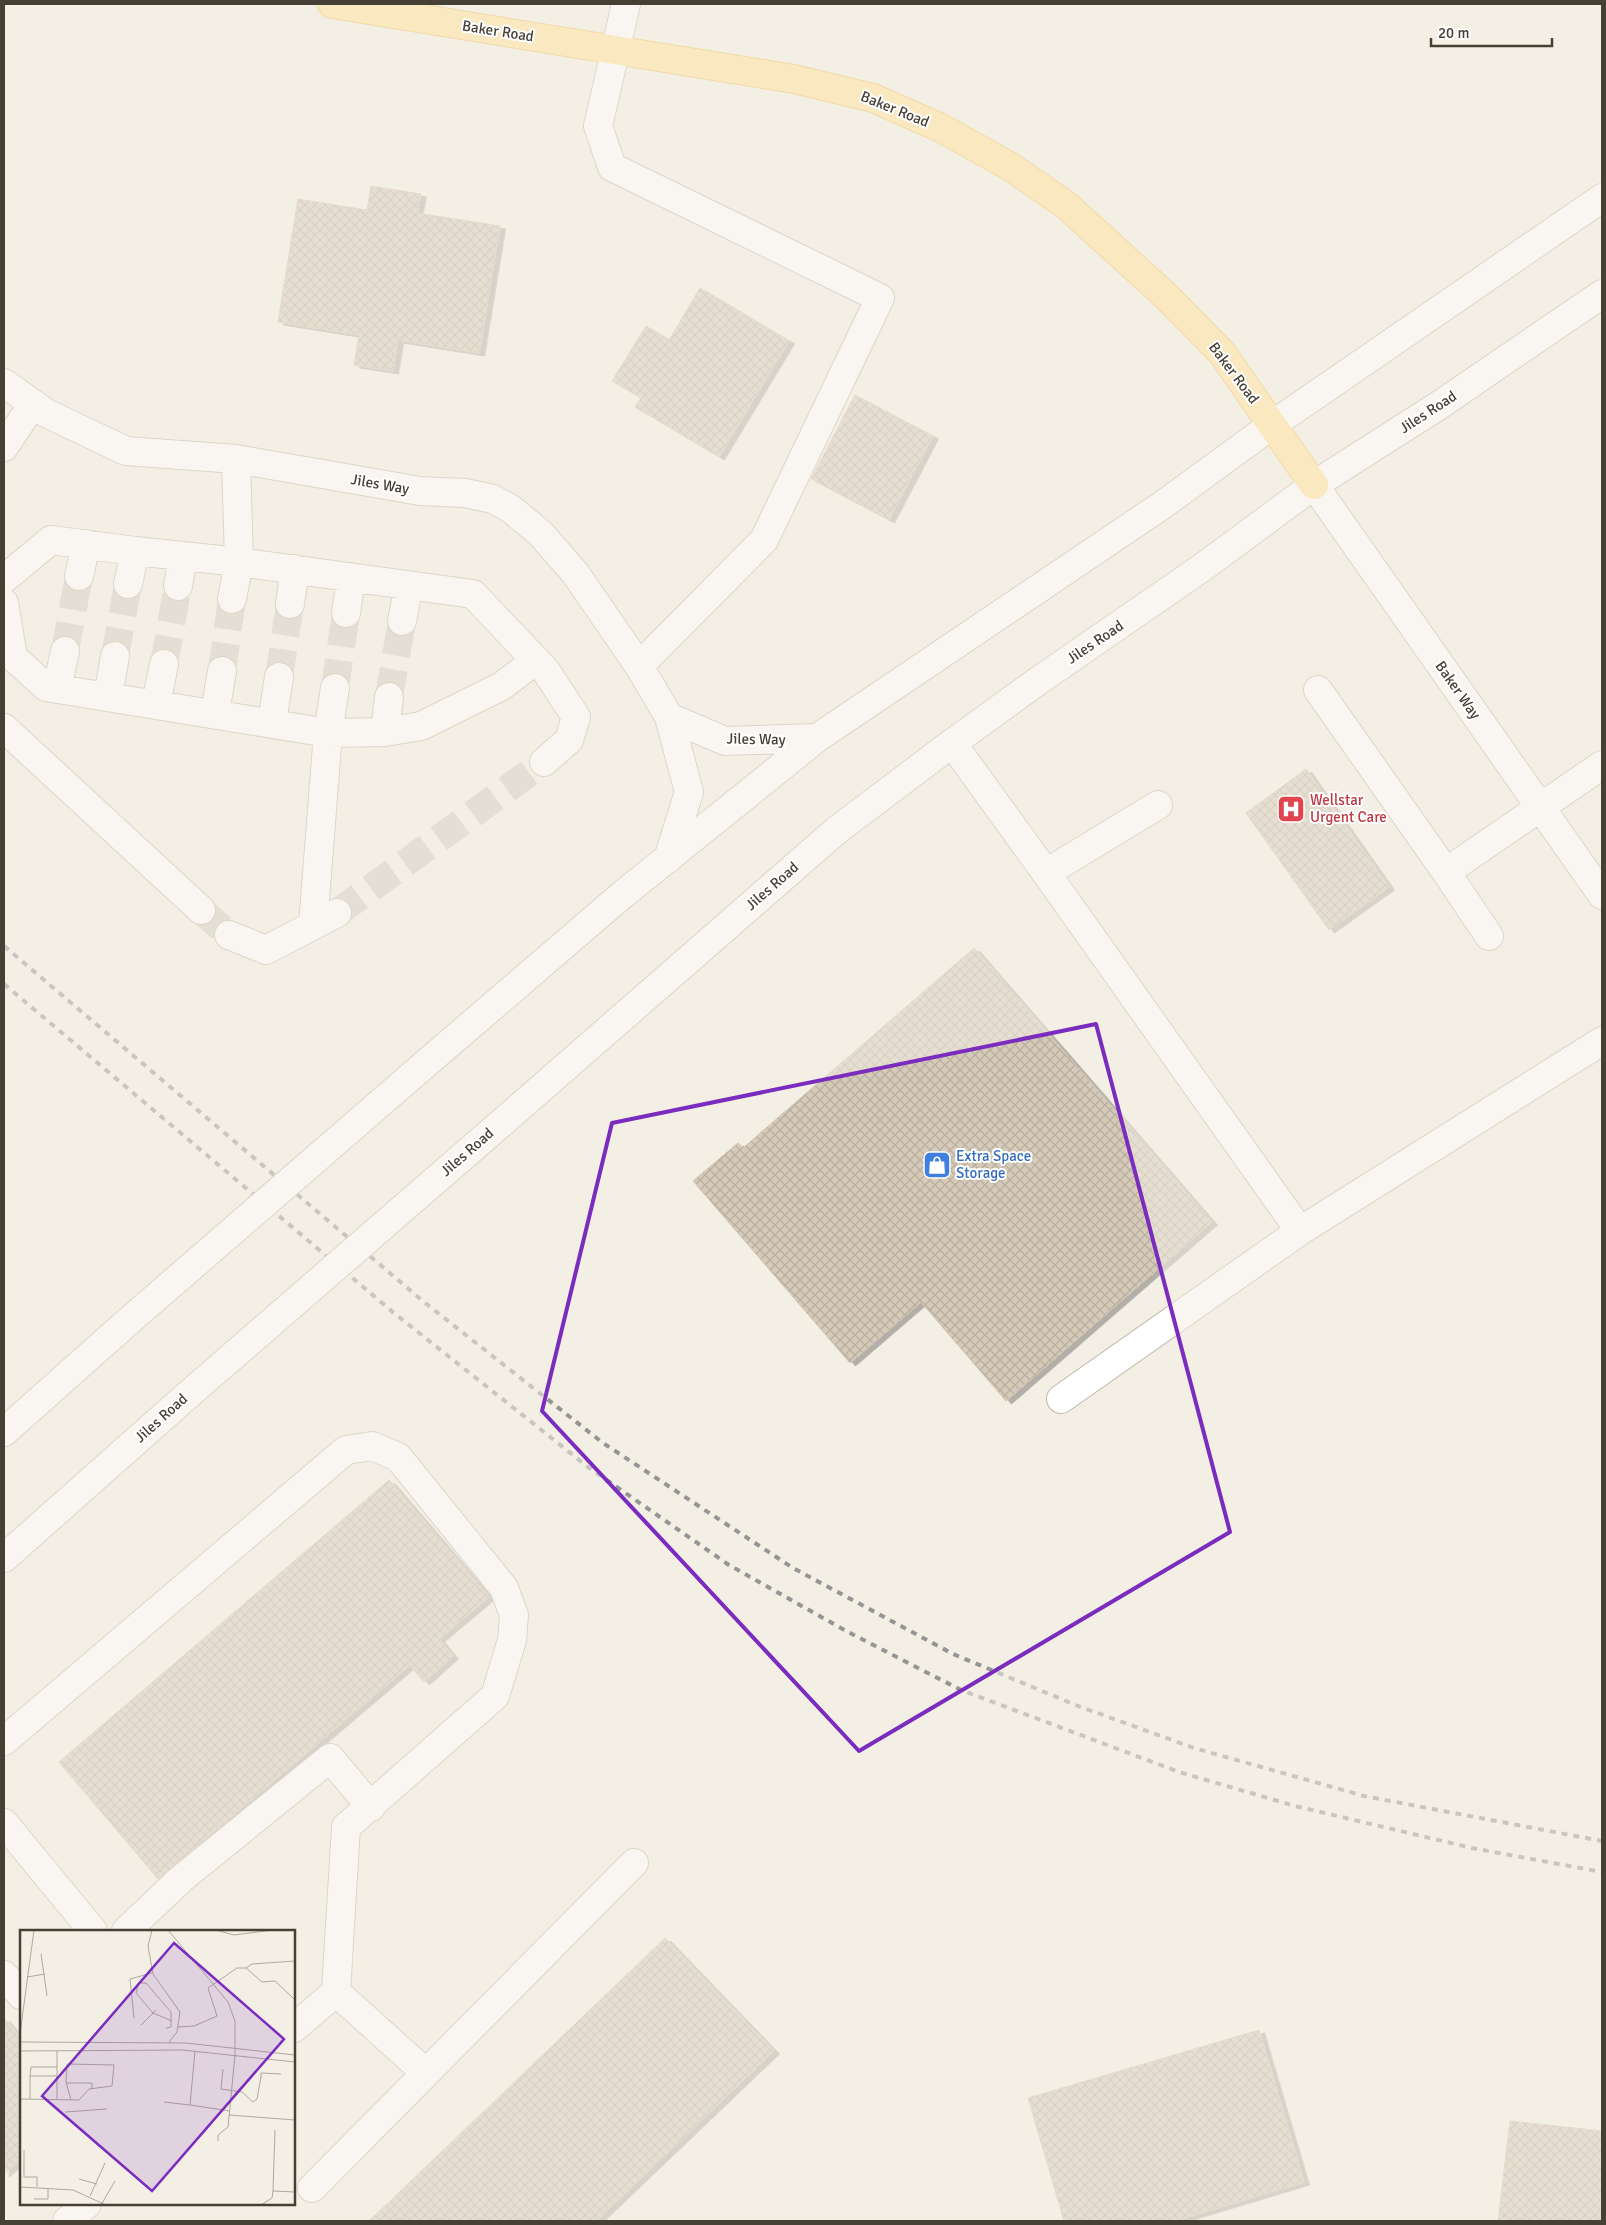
<svg xmlns="http://www.w3.org/2000/svg" width="1606" height="2225" font-family="Signika,sans-serif">
	<style>
		.building { fill: url(#building-cross-hatch); stroke: #d1c3ac; filter: url(#shadow) }
		.lines { fill: none; stroke-linecap: round; stroke-linejoin: round }
		.minor-tunnel { stroke: #d1ccc2; stroke-width: 28; stroke-dasharray: 28 14; stroke-linecap: butt }
		.minor-casing { stroke: #c0b7a7; stroke-width: 30 }
		.major-casing { stroke: #ecc15a; stroke-width: 30 }
		.minor { stroke: #fff; stroke-width: 28 }
		.major { stroke: #ffe192; stroke-width: 28 }
		.rail { stroke: #959595; stroke-width: 4; stroke-dasharray: 6 6; stroke-linecap: butt }
		.minor-bridge-casing { stroke: #c0b7a7; stroke-width: 30; stroke-linecap: butt }
		.minor-bridge { stroke: #fff; stroke-width: 28 }
		.marked { fill: none; stroke: #7b2cbf; stroke-width: 4; stroke-linejoin: round }
		.labels { text-anchor: middle; stroke-width: 4; stroke-linejoin: round; paint-order: stroke }
		.street-label { font-size: 15px; fill: #463f34; stroke: #fff }
		.health-label { font-size: 15px; fill: #be3a42; stroke: #fff; text-anchor: start }
		.shop-label { font-size: 15px; fill: #366cbe; stroke: #fff; text-anchor: start }
		.inset-road { fill: none; stroke: #aea99e; stroke-width: 1 }
		.view { fill: #7b2cbf; fill-opacity: 0.15; stroke: #7b2cbf; stroke-width: 2.5 }
		.inset-edge { fill: none; stroke: #463f34; stroke-width: 2.5 }
	</style>
	<defs>
		<pattern id="building-cross-hatch" width="8" height="8" patternUnits="userSpaceOnUse" patternTransform="scale(1.25)"><rect width="8" height="8" fill="#d6cbb9"/><path d="M0 0l8 8M0 8l8-8" fill="none" stroke="#b9afa0"/></pattern>
		<filter id="shadow"><feDropShadow dx="5.5" dy="3" stdDeviation="0" flood-color="#0004"/></filter>
	</defs>
	<rect width="100%" height="100%" fill="#f4efe5"/>
	<!-- building -->
	<path class="building" d="M371 186 421 194 417 213 500 226 479 353 398 340 393 371 354 365 359 335 278 322 298 199 367 210Z
		M700 288 789 341 719 457 635 407 641 398 612 381 646 326 669 340Z
		M855 395 933 436 889 520 811 479Z
		M1306 769 1389 887 1329 930 1246 813Z
		M974 948 1212 1222 1006 1401 921 1302 850 1363 693 1181 738 1143 743 1148Z
		M389 1480 489 1597 439 1639 453 1656 424 1682 410 1665 158 1879 59 1762Z
		M665 1938 774 2051 596 2221H369Z
		M4 2018 21 2038V2159L4 2174Z
		M1259 2030 1304 2182 1181 2219 1182 2221H1064L1028 2098Z
		M1510 2121 1602 2131V2203L1600 2221H1498Z"/>
	<g class="lines">
		<!-- minor-tunnel -->
		<path class="minor-tunnel" d="M65 651 79 576
			M115 656 128 584
			M164 664 178 586
			M222 671 232 599
			M279 677 290 604
			M335 688 346 613
			M389 697 402 621
			M201 910 229 935
			M337 913 544 762"/>
		<!-- minor casing -->
		<g class="minor-casing">
			<path id="minor" d="M626 4 598 126 612 167 880 298 764 540 639 666
				M4 383 46 413 126 451 236 459 420 491 465 493 493 499 511 509 540 533 575 573 639 666 669 717 689 792 668 859
				M4 447 33 404
				M1314 485 1602 895
				M79 576 86 544
				M4 579 51 540 135 551 239 562 473 594 546 671 576 717 569 740 544 762
				M128 584 135 551
				M178 586 183 557
				M232 599 239 562 236 459
				M4 603 13 657 46 687 328 733 335 688
				M290 604 295 569
				M346 613 351 577
				M402 621 409 585
				M57 689 65 651
				M1318 690 1446 872 1602 765
				M108 697 115 656
				M156 704 164 664
				M215 713 222 671
				M669 717 725 741 817 738
				M272 722 279 677
				M4 728 201 910
				M385 732 389 697
				M952 743 1046 873 1300 1231 1602 1041
				M1446 872 1489 936
				M1046 873 1158 805
				M313 925 328 733 385 732 421 726 502 686 536 660
				M229 935 266 950 337 913
				M423 1066 622 895 817 738 1161 506 1272 425 1602 198
				M506 1119 837 830 947 747 1038 681 1203 567 1314 485 1438 406 1602 294
				M1061 1399 1300 1231
				M4 1432 131 1319
				M4 1558 189 1394
				M4 1741 346 1450 372 1446 398 1457 504 1588 514 1615 512 1640 495 1696 346 1827 336 1992
				M4 1823 93 1931
				M126 1931 181 1879 330 1758 371 1807
				M4 1975 21 1995
				M336 1992 426 2073
				M294 2028 336 1992
				M312 2188 634 1863
				M67 2221 87 2204"/>
		</g>
		<!-- major casing -->
		<g class="major-casing">
			<path id="major" d="M332 4 794 79 873 98 941 128 1011 167 1066 205 1166 296 1222 353 1314 485"/>
		</g>
		<!-- minor -->
		<use href="#minor" class="minor"/>
		<!-- major -->
		<use href="#major" class="major"/>
		<!-- rail -->
		<path class="rail" d="M4 946 424 1302 603 1443 793 1568 953 1654 1078 1706 1194 1748 1364 1796 1602 1841
			M4 984 394 1313 588 1467 729 1565 848 1632 961 1690 1179 1772 1295 1806 1472 1848 1602 1872"/>
		<!-- minor-bridge casing -->
		<g class="minor-bridge-casing">
			<path id="minor-bridge" d="M131 1319 423 1066
				M189 1394 506 1119"/>
		</g>
		<!-- minor-bridge -->
		<use href="#minor-bridge" class="minor-bridge"/>
	</g>
	<!-- marked area -->
	<path d="M0 0H1606V2225H0ZM1096 1024 1230 1532 859 1751 542 1411 612 1123Z" fill="#f4efe5" fill-opacity=".55" fill-rule="evenodd"/>
	<path class="marked" d="M1096 1024 1230 1532 859 1751 542 1411 612 1123Z"/>
	<!-- icons -->
	<defs>
		<g id="hospital-square" transform="scale(1.4375)"><rect x="-9" y="-9" width="18" height="18" rx="4" fill="#e0444e" stroke="#fff"/><path d="M-5-5h3v3.5h4V-5h3V5h-3V1.5h-4V5h-3Z" fill="#fff"/></g>
		<g id="shop-square" transform="scale(1.4375)"><rect x="-9" y="-9" width="18" height="18" rx="4" fill="#3f7fe0" stroke="#fff"/><path d="M-5-2.5h2.3a2.7 3.5 0 0 1 5.4 0H5L5.5 6h-11ZM-1.5-2.5h3a1.5 2.3 0 0 0-3 0Z" fill="#fff"/></g>
	</defs>
	<g fill-rule="evenodd">
		<use href="#hospital-square" x="1291" y="809"/>
		<use href="#shop-square" x="937" y="1165"/>
	</g>
	<g class="labels">
		<!-- street labels -->
		<g class="street-label">
			<text transform="translate(498 31) rotate(9)" y="5">Baker Road</text>
			<text transform="translate(895 109) rotate(22)" y="5">Baker Road</text>
			<text transform="translate(1234 373) rotate(53)" y="5">Baker Road</text>
			<text transform="translate(1428 412) rotate(-33)" y="5">Jiles Road</text>
			<text transform="translate(380 484) rotate(10)" y="5">Jiles Way</text>
			<text transform="translate(1095 642) rotate(-34)" y="5">Jiles Road</text>
			<text transform="translate(1458 690) rotate(55)" y="5">Baker Way</text>
			<text transform="translate(756 739) rotate(1)" y="5">Jiles Way</text>
			<text transform="translate(772 886) rotate(-41)" y="5">Jiles Road</text>
			<text transform="translate(467 1152) rotate(-41)" y="5">Jiles Road</text>
			<text transform="translate(161 1418) rotate(-42)" y="5">Jiles Road</text>
		</g>
		<!-- health labels -->
		<g class="health-label">
			<text x="1310" y="805">Wellstar<tspan x="1310" dy="17">Urgent Care</tspan></text>
		</g>
		<!-- shop labels -->
		<g class="shop-label">
			<text x="956" y="1161">Extra Space<tspan x="956" dy="17">Storage</tspan></text>
		</g>
	</g>
	<!-- overview -->
	<g transform="translate(20 1930)">
		<rect width="275" height="275" fill="#f4efe5"/>
		<path class="inset-road" d="M132 0 128 16 133 44 160 82 157 102 149 112M148 0 208 72 215 91V125M196 0 214 5 253 0M21 24 27 66M226 38 232 34 275 31M7 47 25 44M119 52 116 63 133 83 136 80M120 53H126L151 82V97L146 98M114 88 110 49 132 43M121 95 133 83 152 91M158 97 174 96 197 86 188 58 217 38H226L242 52 255 51 275 70M0 104 14 0M0 112 166 113 275 125M0 121 162 120 275 132M37 121V170M175 121 170 175 210 181M203 139 201 159 222 162 233 172 237 169 241 147M10 146 11 137H37M241 148V143L261 144M46 153H72V159M0 169 59 170M10 169V146H37M51 170 46 152 47 134 94 135 92 156 69 159 59 170M144 172 170 175M45 182 87 179M209 185 275 190M255 200 253 261 275 262M198 211V205L208 197 215 125M4 220V247H17V257M59 249 77 254M0 257 53 260 86 275M70 266 85 233M14 269H28V258M81 275 95 251M241 275 252 268 253 261"/>
		<path class="view" d="M154 13 264 109 132 261 22 166Z"/>
		<rect width="275" height="275" class="inset-edge"/>
	</g>
	<!-- border -->
	<rect width="1606" height="2225" fill="none" stroke="#463f34" stroke-width="10"/>
	<!-- scale -->
	<path d="M1431 38v8h121v-8" fill="none" stroke="#463f34" stroke-width="2.5"/>
	<text x="1438" y="38" font-size="15" fill="#463f34" stroke="#ffffff" stroke-width="4" paint-order="stroke">20 m</text>
</svg>
